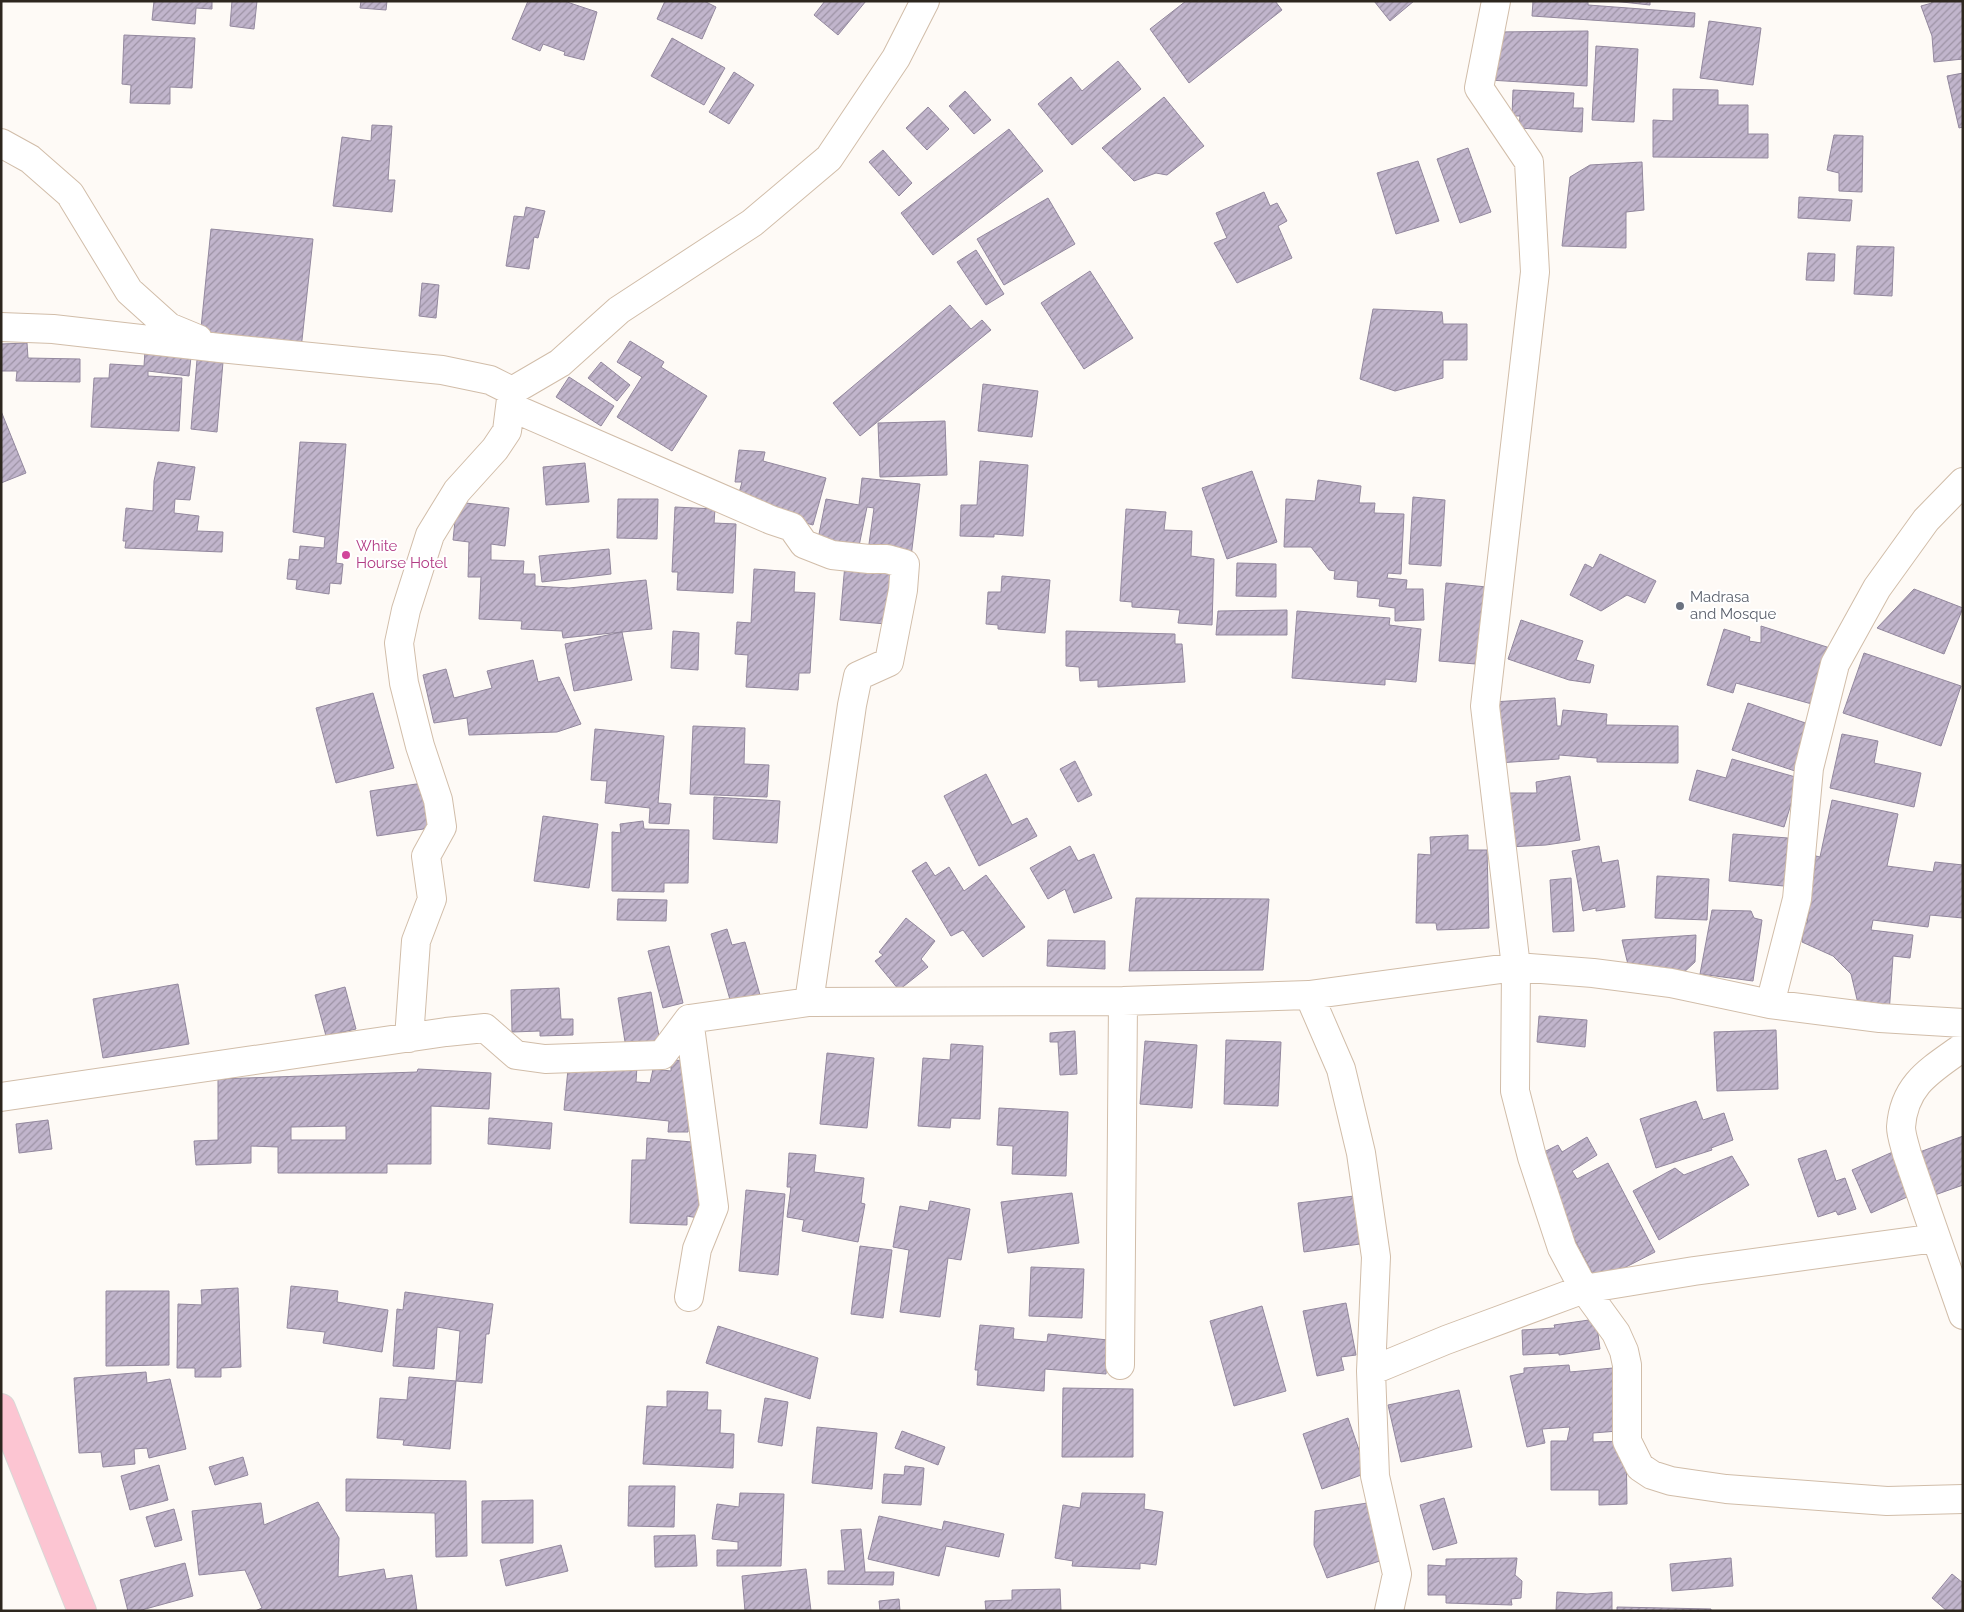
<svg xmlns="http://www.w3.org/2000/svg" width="1964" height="1612" font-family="Raleway,sans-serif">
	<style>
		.building { fill: url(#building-hatch); stroke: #93889e; fill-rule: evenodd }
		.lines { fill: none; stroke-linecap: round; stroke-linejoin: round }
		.minor-casing { stroke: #d1bda9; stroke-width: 30 }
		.primary-casing { stroke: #d9d8d6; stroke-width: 30 }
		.minor { stroke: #fff; stroke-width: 28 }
		.primary { stroke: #fcc5d2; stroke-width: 28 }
		.hotel-dot { fill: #d1479c; stroke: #fff; stroke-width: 2 }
		.worship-dot { fill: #6b7280; stroke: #fff; stroke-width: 2 }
		.labels { text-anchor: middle; stroke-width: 4; stroke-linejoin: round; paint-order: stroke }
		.hotel-label { font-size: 15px; fill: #b23c85; stroke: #fff; text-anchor: start }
		.worship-label { font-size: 15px; fill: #5b616d; stroke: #fff; text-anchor: start }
	</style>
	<defs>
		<pattern id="building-hatch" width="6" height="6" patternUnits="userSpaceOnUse" patternTransform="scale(1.25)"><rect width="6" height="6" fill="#c1b5cc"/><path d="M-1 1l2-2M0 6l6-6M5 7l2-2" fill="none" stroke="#9d93a5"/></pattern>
	</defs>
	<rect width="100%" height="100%" fill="#fefaf6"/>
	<!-- building -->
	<path class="building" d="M154 1H212V9L196 8 195 24 152 20Z
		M232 1H257L254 29 230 26Z
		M361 1H387L386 10 360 8Z
		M528 1H564L597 12 584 60 564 55 565 52 543 44 540 51 512 39Z
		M665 1H704L716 7 702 39 657 19Z
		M825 1H866L838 35 814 15Z
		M1186 1H1275L1282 10 1189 83 1150 29Z
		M1374 1H1414L1390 21Z
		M1533 1H1588V5L1695 13 1694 27 1532 16Z
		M1613 1H1650V5Z
		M1931 1H1963V59L1934 62 1932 36 1921 6 1932 3Z
		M1709 21 1761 28 1753 85 1700 78Z
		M1588 31 1587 86 1489 80 1495 32Z
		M124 35 195 38 192 88 170 87V104L130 103 131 85 122 84Z
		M672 38 725 68 704 105 651 76Z
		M1596 46 1638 49 1634 122 1592 120Z
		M1118 61 1141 89 1072 145 1038 104 1071 77 1082 91Z
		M734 72 754 85 729 124 709 112Z
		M1963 73V127L1959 128 1947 76Z
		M1673 89 1718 90V105H1748V134H1768V158L1653 157V120L1673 121Z
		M1513 90 1574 93 1573 108H1583L1582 132 1519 128 1520 116H1512Z
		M965 91 991 120 974 134 949 106Z
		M1164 97 1204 146 1167 175 1156 173 1134 181 1102 148Z
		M928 107 949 129 927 150 906 128Z
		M372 125 392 126 388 180H395L392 212 333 206 342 137 371 141Z
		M1009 129 1043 171 933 255 901 213Z
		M1834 135 1863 136 1862 192 1839 191V173L1827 170Z
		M1468 148 1491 212 1460 223 1437 159Z
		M883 150 912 183 899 196 869 162Z
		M1418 161 1439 221 1396 234 1377 173Z
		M1642 162 1644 210 1626 212V248L1562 246 1570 177 1590 165Z
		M1264 192 1270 206 1277 203 1287 221 1278 226 1292 258 1237 283 1214 243 1227 238 1216 213Z
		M1799 197 1852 200 1850 221 1798 218Z
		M1048 198 1075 244 1004 285 977 239Z
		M526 207 545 211 538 238 534 237 529 269 506 266 514 216 524 217Z
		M211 229 313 239 301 349 200 338Z
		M1857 246 1894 247 1892 296 1854 294Z
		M976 250 1004 294 986 305 957 262Z
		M1808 253 1835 254 1834 281 1806 280Z
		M1090 271 1133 338 1084 369 1041 303Z
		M422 283 439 285 436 318 419 316Z
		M950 305 971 329 982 320 991 330 860 436 833 403Z
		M1373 309 1442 312 1443 324H1467V360H1443V378L1395 391 1360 379Z
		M630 341 664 362 661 367 707 396 672 451 617 417 642 377 617 362Z
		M27 343 28 358 80 359V382L16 381 17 371H1V344Z
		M145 351 191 357 189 376 148 371V376L182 378 179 431 91 427 94 378H109L110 364 144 366Z
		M197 360 223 362 217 432 191 429Z
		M601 362 630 385 617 401 588 378Z
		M569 377 614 406 601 426 556 397Z
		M983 384 1038 391 1032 437 978 431Z
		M1 411 26 473 1 483Z
		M945 421 947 475 880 477 878 423Z
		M300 442 346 444 336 563 343 564 341 584 330 583 329 594 296 589 297 580 287 579 289 559 299 560 300 546 324 548 325 537 293 532Z
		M739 450 765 452 763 461 826 478 813 525 736 504 742 482H735Z
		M980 461 1028 465 1023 536 994 534V537L960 536 961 505H977Z
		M158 462 195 467 190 500 175 499 174 513 199 516 197 531 223 532 222 552 125 548 126 541H123L126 508 153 511 154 481Z
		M585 463 589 502 546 505 543 467Z
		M1252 471 1277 542 1227 559 1202 488Z
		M862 478 920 484 911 557 868 551 874 508 867 507 859 546 818 539 826 499 859 505Z
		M1318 480 1361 486 1359 503H1375L1374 513 1404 514 1401 574 1388 573 1387 578 1407 580 1406 589H1423L1424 620 1395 621V608L1379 606 1380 599 1357 597 1358 581 1334 579 1335 571 1329 570 1311 547H1284L1286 499 1315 501Z
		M1413 497 1445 500 1441 566 1409 564Z
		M618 499H658L657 539 617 538Z
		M457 502 509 508 505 546 491 544V560L524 561 523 574H535V586L569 588 646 580 652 629 563 638 562 631 521 629 522 621 479 619 481 577H468L469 542 453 540Z
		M675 507 715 509 714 523 736 524 733 593 677 590 678 572H672Z
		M1126 509 1166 512 1164 530 1192 531 1191 556 1214 559 1212 625 1178 623 1180 610 1132 607V602L1120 601Z
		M609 549 611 574 542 582 539 556Z
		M1600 554 1656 581 1645 603 1627 595 1601 611 1570 595 1585 564 1593 568Z
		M1237 563 1276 564V597L1236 596Z
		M845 564 891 568 886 624 840 620Z
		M754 569 795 572 794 592 815 593 810 673H799L798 690 746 687 748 655 735 654 737 622 751 623Z
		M1002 576 1050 580 1045 633 998 629V625L986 624 988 592H1001Z
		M1446 583 1497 588 1488 665 1439 661Z
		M1914 589 1963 608 1944 654 1877 628Z
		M1287 610V635H1216L1218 611Z
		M1297 611 1390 618 1389 625 1421 629 1416 682 1385 679V685L1292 678Z
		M1521 620 1583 641 1576 660 1594 665 1590 683 1569 680 1508 659Z
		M1761 626 1830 648 1819 706 1736 683 1733 693 1707 685 1724 629 1750 637 1749 641 1761 643Z
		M673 631 699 633 698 670 671 668Z
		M1066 631 1175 634V644H1182L1185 682 1098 687V680L1080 681 1079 667 1066 666Z
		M622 632 632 680 574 691 565 644Z
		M1864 653 1961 686 1941 746 1843 713Z
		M533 660 538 682 559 677 581 724 557 732 469 735 467 718 434 723 423 675 446 669 454 698 492 688 487 671Z
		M373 693 394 768 336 783 316 708Z
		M1555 698 1557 726H1561L1563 710 1607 714 1606 725 1678 726V763L1597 762V758L1559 755V759L1497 763 1493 702Z
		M1748 703 1814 726 1798 772 1732 750Z
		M693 726 745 728 744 764 769 765 767 797 690 794Z
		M595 729 664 736 658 803 671 804 669 824 649 823 650 808 605 803 607 781 591 780Z
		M1842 734 1878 741 1874 763 1921 773 1914 807 1830 788Z
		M1732 759 1799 778 1784 827 1689 800 1697 770 1726 778Z
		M1075 761 1092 795 1078 802 1060 769Z
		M986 774 1012 825 1027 818 1037 836 979 866 944 796Z
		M1570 776 1580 840 1546 845 1508 847 1500 793H1537L1536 782Z
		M423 783 430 828 377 836 370 791Z
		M714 797 780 801 777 843 713 839Z
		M1832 800 1898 814 1887 866 1933 872 1935 862 1963 865V918L1930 915 1928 927 1873 920 1871 930 1913 935 1910 958 1893 956 1889 1014 1860 1012 1851 974 1833 956 1802 942 1804 923H1807L1816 856 1820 857Z
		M543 816 598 824 589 888 534 881Z
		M643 821 644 829 689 830 688 883H664V892L612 891V832L621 833 620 824Z
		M1733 834 1788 838 1786 863H1797L1795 887 1729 881Z
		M1468 835V850H1487L1489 928 1437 930 1436 923H1416L1418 854 1431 855 1430 837Z
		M1070 846 1078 861 1094 854 1112 898 1074 913 1065 889 1048 899 1030 868Z
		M1599 846 1602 863 1618 860 1625 907 1596 911V908L1583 911 1572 851Z
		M926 862 935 876 949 867 964 891 986 875 1025 927 983 957 963 930 951 936 912 871Z
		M1657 876 1709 879 1707 920 1655 918Z
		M1571 878 1574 931 1553 932 1550 880Z
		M1136 898 1269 899 1263 970 1129 971Z
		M618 899 667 900 666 921 617 920Z
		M1712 910 1751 911 1754 918 1762 920 1753 981 1700 974Z
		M906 918 935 941 921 959 928 967 899 990 875 961 883 955 879 952Z
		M727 929 732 945 745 942 760 995 731 1003 711 934Z
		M1696 935 1695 962 1682 974 1631 977 1622 940Z
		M1048 940 1105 941V969L1047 966Z
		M669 946 683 1003 663 1008 648 951Z
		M178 984 189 1044 103 1058 93 999Z
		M345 987 356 1029 326 1036 315 995Z
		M559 988 561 1019H573V1035L540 1036V1031L512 1032 511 990Z
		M651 992 660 1042 626 1048 618 998Z
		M1539 1016 1587 1020 1585 1047 1537 1042Z
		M1776 1030 1778 1089 1717 1091 1714 1032Z
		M1075 1031 1077 1074 1060 1075 1058 1042H1050V1033Z
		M1226 1040 1281 1042 1278 1106 1224 1104Z
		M1145 1041 1197 1045 1192 1108 1140 1104Z
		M951 1044 983 1046 980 1119 951 1118 950 1128 918 1126 923 1058 950 1060Z
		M827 1053 874 1058 867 1128 820 1124Z
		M569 1059 637 1066 636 1082 650 1083 653 1069 671 1071V1060L691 1061 688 1132H668L669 1121 564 1110Z
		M418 1069 491 1073 489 1109 431 1106V1164H387V1173H278V1147L251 1146V1163L196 1165 194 1141 218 1140V1079L417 1072ZM346 1126V1140H291V1127Z
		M1696 1101 1703 1120 1724 1113 1733 1140 1711 1148 1712 1150 1656 1168 1640 1119Z
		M999 1108 1068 1112 1066 1176 1012 1174 1013 1146 997 1145Z
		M489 1118 552 1123 550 1149 488 1144Z
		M48 1120 52 1149 19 1153 16 1124Z
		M1963 1136V1185L1932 1196 1917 1153Z
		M1587 1137 1597 1155 1572 1171 1577 1179 1608 1163 1655 1252 1597 1282 1550 1193 1534 1157 1558 1145 1562 1152Z
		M647 1138 692 1142 691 1152 703 1153 698 1218 687 1216V1225L630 1223 632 1160H646Z
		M1826 1150 1836 1181 1845 1178 1856 1209 1838 1215 1836 1211 1818 1217 1798 1159Z
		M1895 1151 1914 1194 1871 1213 1852 1170Z
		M789 1153 816 1155 814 1172 864 1178 861 1203 865 1204 858 1242 802 1231 804 1220 787 1217 791 1187H787Z
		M1732 1156 1749 1185 1659 1240 1633 1191 1675 1168 1684 1175Z
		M746 1190 785 1194 778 1275 739 1271Z
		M1072 1193 1079 1243 1008 1253 1001 1202Z
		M1354 1196 1360 1244 1304 1252 1298 1203Z
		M930 1201 970 1209 961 1260 948 1258 940 1317 900 1312 909 1250 893 1247 900 1206 928 1211Z
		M860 1246 892 1250 883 1318 851 1314Z
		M1031 1267 1084 1269 1082 1318 1029 1316Z
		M291 1286 338 1291 337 1302 388 1310 382 1352 323 1343 325 1332 287 1328Z
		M238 1288 241 1367 221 1368V1377H195V1368H177L178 1304 202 1305 201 1290Z
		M106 1291H169V1365L106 1366Z
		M405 1292 493 1304 489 1334H486L482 1383 456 1381 460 1331 437 1327 434 1369 393 1366 397 1309 403 1310Z
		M1346 1303 1356 1355 1341 1357 1344 1370 1317 1376 1303 1311Z
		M1262 1306 1286 1391 1234 1406 1210 1321Z
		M1596 1319 1600 1349 1559 1355V1353L1523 1355 1522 1330 1555 1328 1554 1325Z
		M980 1325 1014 1328 1013 1339 1047 1342 1048 1334 1108 1340 1106 1374 1045 1369 1044 1391 977 1385 978 1370H975Z
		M718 1326 818 1358 810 1399 706 1363Z
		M1569 1365 1570 1372 1613 1368 1618 1431 1593 1433V1442L1626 1441 1627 1504 1599 1505V1490H1551V1441H1567L1570 1427 1542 1429 1545 1443 1527 1447 1510 1376 1524 1373V1368Z
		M146 1372 147 1383 170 1379 186 1449 149 1458 147 1448 134 1449 135 1464 103 1467 101 1452 79 1453 74 1378Z
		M409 1377 456 1381 450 1449 403 1445 404 1440 377 1438 380 1398 407 1400Z
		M1063 1388 1133 1389V1457H1062Z
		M1459 1390 1472 1447 1401 1462 1388 1405Z
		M667 1391 708 1392 707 1410H721L720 1433 734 1434 733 1468 643 1464 647 1406 667 1407Z
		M765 1398 788 1402 782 1446 758 1442Z
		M1348 1418 1367 1473 1322 1489 1303 1434Z
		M817 1427 877 1433 872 1489 812 1483Z
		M902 1431 945 1447 938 1465 895 1448Z
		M243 1457 248 1475 215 1485 209 1467Z
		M159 1465 168 1500 130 1510 121 1476Z
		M905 1466 924 1468 921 1505 882 1503 884 1474 904 1475Z
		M346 1479 466 1481 467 1556 436 1557 435 1513 346 1511Z
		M629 1486H675L674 1527 628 1526Z
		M740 1493 784 1494 781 1566H717V1550H738V1542L712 1539 717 1504 739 1507Z
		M1082 1493 1145 1494 1144 1509 1163 1512 1156 1565 1140 1563V1569L1072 1566 1073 1561 1055 1558 1063 1505 1080 1508Z
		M1444 1498 1457 1543 1433 1550 1420 1505Z
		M533 1500V1543H482V1501Z
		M318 1502 339 1538 338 1577 384 1569 386 1579 412 1575 417 1611H255L262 1608 245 1570 199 1575 192 1511 261 1503 264 1525Z
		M1374 1502 1389 1558 1327 1578 1314 1545 1315 1511Z
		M174 1509 182 1540 155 1547 146 1517Z
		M879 1516 942 1530 944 1521 1004 1534 999 1557 946 1546 939 1576 868 1559Z
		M861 1529 865 1572H894L893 1585 828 1584V1571H845L841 1530Z
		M695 1535 697 1566 655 1567 654 1536Z
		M561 1545 568 1571 506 1586 500 1560Z
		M1517 1558 1515 1575 1522 1581 1521 1598 1511 1599 1512 1605 1446 1603V1595H1428V1565L1446 1566V1559Z
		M1731 1558 1733 1586 1672 1591 1670 1564Z
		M185 1563 193 1596 138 1611H128L120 1580Z
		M806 1569 811 1611H745L742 1576Z
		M1952 1574 1963 1583V1611H1947L1932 1598Z
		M1060 1589 1061 1611H986L985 1601 1012 1600V1590Z
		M1557 1592 1587 1594 1612 1592V1611H1556Z
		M899 1599 900 1611H880L879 1601Z
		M1617 1607 1711 1609V1611H1617Z"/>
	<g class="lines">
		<!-- minor casing -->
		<g class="minor-casing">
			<path id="minor" d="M1496 1 1479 88 1529 162 1535 272 1485 706 1516 967 1515 1091 1532 1157 1562 1248 1584 1289 1616 1333 1624 1351 1627 1365V1441L1640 1467 1652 1475 1671 1481 1726 1489 1887 1501 1963 1499
				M1 143 30 159 70 194 129 291 169 327 198 339
				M1 327 53 329 220 348 442 370 490 380 512 391 507 431 495 449 457 491 430 535 406 610 399 643 404 683 420 746 438 800 442 827 426 856 432 899 416 941 409 1038
				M512 391 560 363 619 310 752 223 829 158 896 58 925 1
				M511 407 771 520 792 527 804 544 832 555 869 559H887L905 564 903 590 889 662 858 676 852 705 809 1002
				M1309 995 1341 1069 1361 1153 1376 1257 1371 1371 1375 1476 1397 1574 1389 1611
				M1770 1004 1797 899 1809 768 1835 664 1877 588 1926 520 1963 482
				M689 1019 714 1207 697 1249 689 1297
				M1963 1047C1931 1070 1904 1084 1901 1127 1901 1135 1905 1146 1907 1154L1963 1315
				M1 1097 446 1032 485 1028 516 1055 545 1059 662 1055 689 1019 809 1002 1123 1001 1309 995 1516 967 1593 973 1671 983 1770 1004 1880 1018 1963 1023
				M1120 1365 1123 1001
				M1371 1371 1446 1340 1584 1289 1694 1271 1936 1238"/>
		</g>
		<!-- primary casing -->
		<g class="primary-casing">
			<path id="primary" d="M1 1408 82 1611"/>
		</g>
		<!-- minor -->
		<use href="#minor" class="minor"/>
		<!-- primary -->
		<use href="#primary" class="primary"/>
	</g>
	<!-- markers -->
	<circle class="hotel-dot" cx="346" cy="555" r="5"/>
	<circle class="worship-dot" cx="1680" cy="606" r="5"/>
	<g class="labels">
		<!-- hotel labels -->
		<g class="hotel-label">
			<text x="356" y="551">White<tspan x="356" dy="17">Hourse Hotel</tspan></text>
		</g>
		<!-- worship labels -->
		<g class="worship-label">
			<text x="1690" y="602">Madrasa<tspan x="1690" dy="17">and Mosque</tspan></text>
		</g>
	</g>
	<!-- border -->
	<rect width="1964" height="1612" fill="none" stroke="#2d261e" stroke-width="5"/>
</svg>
